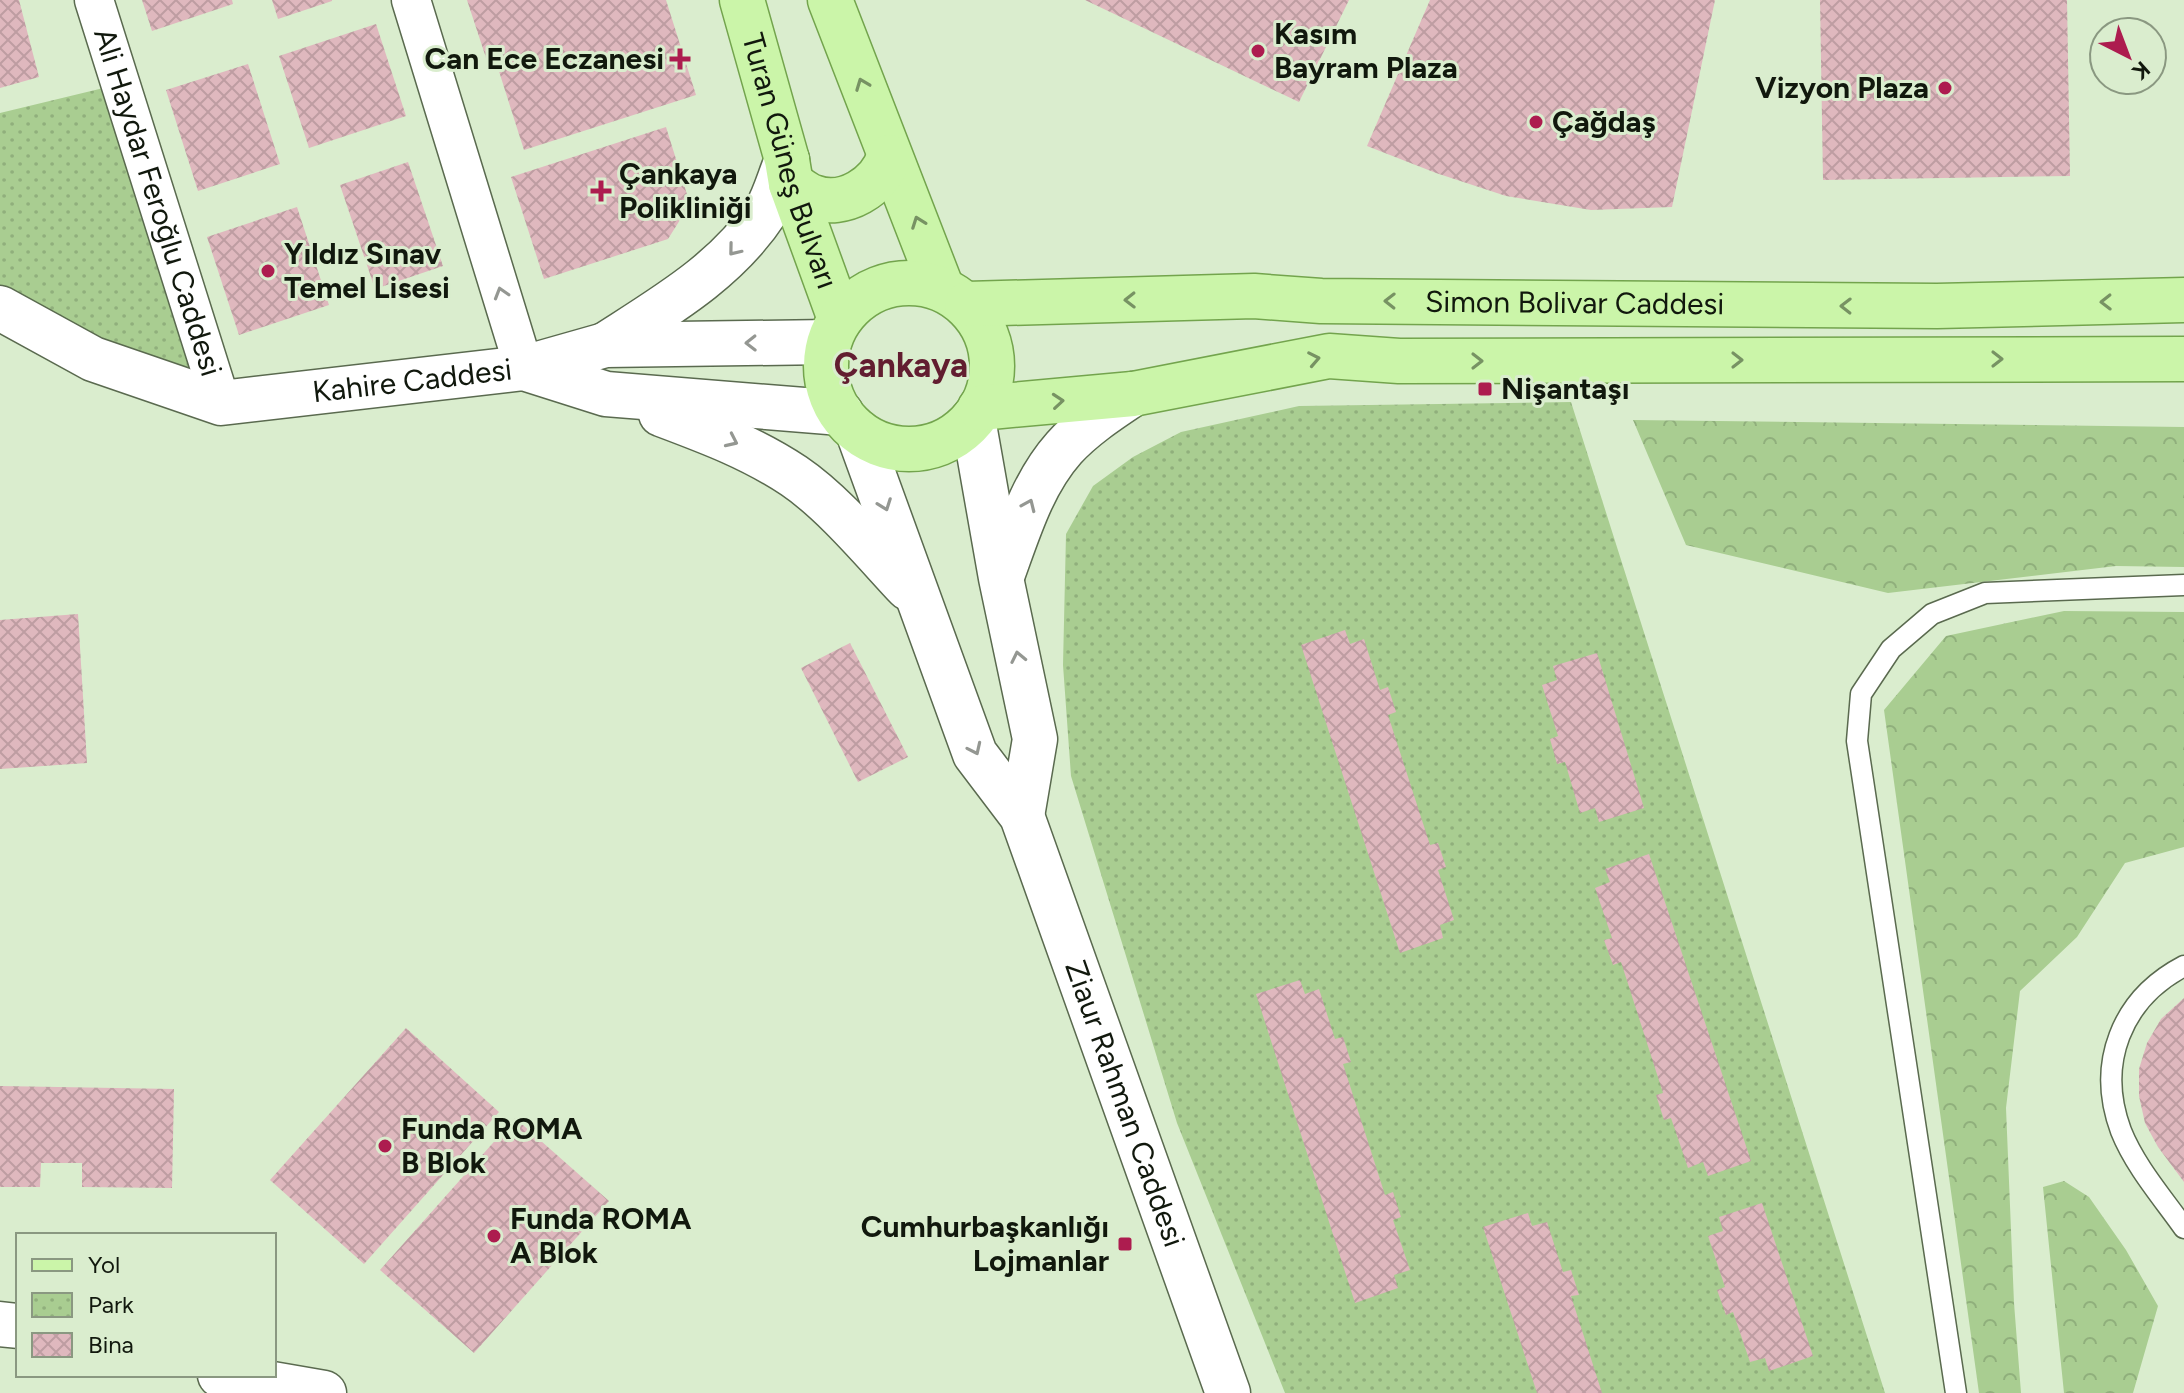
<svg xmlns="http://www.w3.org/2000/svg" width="2184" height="1393" font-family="Figtree,sans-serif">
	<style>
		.forest { fill: url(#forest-crowns) }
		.park { fill: url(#park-dots) }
		.building { fill: url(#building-cross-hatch) }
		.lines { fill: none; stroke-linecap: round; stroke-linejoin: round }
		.lane-casing { stroke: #5a6a4f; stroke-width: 23 }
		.street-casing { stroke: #5a6a4f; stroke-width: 41 }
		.secondary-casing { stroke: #5a6a4f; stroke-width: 47 }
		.primary-casing { stroke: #73a44d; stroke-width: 47 }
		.lane { stroke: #fff; stroke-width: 20 }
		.street { stroke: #fff; stroke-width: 38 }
		.secondary { stroke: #fff; stroke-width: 44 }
		.primary { stroke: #cbf5a9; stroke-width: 44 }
		.oneway { stroke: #779263 }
		.oneway2 { stroke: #949792 }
		.poi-dot { fill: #ad1c4f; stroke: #daedce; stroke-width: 3 }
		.labels { text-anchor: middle; stroke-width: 6; stroke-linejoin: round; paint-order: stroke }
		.poi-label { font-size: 30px; font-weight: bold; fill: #11180d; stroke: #daedce; text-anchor: start }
		.street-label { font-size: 30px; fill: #11180d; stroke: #daedce }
		.quarter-label { font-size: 34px; font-weight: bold; fill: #621d30; stroke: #daedce }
	</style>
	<defs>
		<pattern id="forest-crowns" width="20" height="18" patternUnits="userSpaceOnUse" patternTransform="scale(2)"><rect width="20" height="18" fill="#a9cd91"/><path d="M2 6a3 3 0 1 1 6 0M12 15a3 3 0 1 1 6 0" fill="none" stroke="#90af7c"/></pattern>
		<pattern id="park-dots" width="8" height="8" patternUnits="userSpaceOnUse" patternTransform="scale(2)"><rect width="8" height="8" fill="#a9cd91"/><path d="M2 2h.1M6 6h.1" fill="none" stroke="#90af7c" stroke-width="1.8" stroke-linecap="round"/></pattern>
		<pattern id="building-cross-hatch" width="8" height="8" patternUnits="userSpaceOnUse" patternTransform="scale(2)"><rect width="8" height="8" fill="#dfb8be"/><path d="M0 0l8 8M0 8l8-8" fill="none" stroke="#be9da2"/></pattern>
	</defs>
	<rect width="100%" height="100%" fill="#daedce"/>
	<!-- forest -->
	<path class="forest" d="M1633 420 2184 427V567L2116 566 1888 593 1686 545Z
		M2064 611 2184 612V847L2125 863 2077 937 2020 991 2006 1108 2014 1303 2021 1393H1979L1884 710 1946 636Z
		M2064 1181 2089 1197 2126 1250 2158 1306 2133 1393H2064L2043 1187Z"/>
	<!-- park -->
	<path class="park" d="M120 84 221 403 0 308V113Z
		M1571 402 1885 1393H1285L1177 1123 1071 776 1063 665 1066 534 1093 486 1133 457 1181 432 1299 406Z"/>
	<!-- building -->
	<path class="building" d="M0 0H19L39 77 0 88Z
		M142 0H232L233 4 152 31Z
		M272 0H332V1L278 19Z
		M467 0H666L696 95 524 150 497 65 489 67Z
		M1085 0H1349L1299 102Z
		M1430 0H1715L1672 207 1591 210 1506 196 1436 173 1367 146Z
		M1820 0H2067L2070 176 1823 180Z
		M376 24 406 116 309 148 279 56Z
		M248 64 280 164 198 191 166 90Z
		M666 127 690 204 668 239 544 279 511 177Z
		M408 162 443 266 375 289 340 185Z
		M297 207 329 305 239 335 207 237Z
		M78 614 87 763 0 769V620Z
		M1345 630 1350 644 1364 639 1380 690 1388 687 1396 712 1388 715 1430 845 1438 843 1446 867 1438 870 1454 920 1440 925 1443 938 1400 953 1301 645Z
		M850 643 908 757 858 782 801 668Z
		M1597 653 1644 808 1599 822 1595 808 1580 813 1565 762 1557 764 1550 739 1558 736 1542 685 1557 680 1553 666Z
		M1649 854 1751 1161 1708 1176 1703 1162 1688 1168 1671 1118 1664 1120 1656 1095 1663 1093 1621 962 1613 965 1604 940 1612 938 1595 888 1610 882 1605 869Z
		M1300 980 1305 994 1319 989 1335 1039 1343 1037 1351 1062 1343 1064 1385 1195 1393 1192 1401 1217 1393 1220 1410 1270 1394 1275 1398 1288 1355 1303 1256 994Z
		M2184 998V1182L2158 1147 2145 1123 2139 1096V1069L2147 1043 2161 1019Z
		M406 1028 499 1112 364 1264 270 1180Z
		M0 1086 174 1089 172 1188 82 1187V1163H41L40 1187H0Z
		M515 1118 609 1201 474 1353 380 1270Z
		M1762 1203 1813 1356 1769 1371 1765 1358 1750 1362 1733 1312 1726 1315 1717 1290 1725 1287 1708 1236 1723 1231 1719 1217Z
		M1528 1213 1532 1226 1547 1222 1563 1272 1571 1270 1579 1295 1571 1296 1602 1393H1537L1483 1227Z"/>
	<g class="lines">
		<!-- lane casing -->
		<g class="lane-casing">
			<path id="lane" d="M2184 966C2121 999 2096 1064 2121 1131 2135 1166 2162 1197 2184 1228
				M1956 1393 1857 741 1861 694 1891 649 1932 614 1985 593 2184 585"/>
		</g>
		<!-- street casing -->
		<g class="street-casing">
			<g id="street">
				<path id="s1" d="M94 0 221 403"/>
				<path d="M411 0 524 368"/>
			</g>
		</g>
		<!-- secondary casing -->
		<g class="secondary-casing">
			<g id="secondary">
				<path id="s2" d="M0 308 93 359 221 403 524 368 606 394 841 413"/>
				<path d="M605 345C664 307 727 271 766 211 775 196 780 176 787 160"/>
				<path d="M524 368 605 345 829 342"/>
				<path d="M661 414C709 432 752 448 794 476 834 503 875 553 908 588"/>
				<path d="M973 419 1001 578 1035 739 1022 816"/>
				<path id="s3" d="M858 432 975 754 1022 816 1228 1393"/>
				<path d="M1002 576C1018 532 1032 484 1064 448 1083 427 1109 410 1133 394"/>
				<path d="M0 1324 18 1326"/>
				<path d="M220 1375 324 1393"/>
			</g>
		</g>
		<!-- primary casing -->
		<g class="primary-casing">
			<g id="primary">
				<path id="s4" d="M742 0 787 160 791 184 840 319"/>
				<path d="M830 0 942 289"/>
				<path d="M791 184C798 188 806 195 813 197 844 209 880 186 889 157"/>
				<circle cx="909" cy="366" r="83"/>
				<path id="s5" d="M967 304 1254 296 1321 301 1937 306 2184 300"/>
				<path d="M980 408 1133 394 1329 356 1399 361 2184 359"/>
			</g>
		</g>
		<!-- lane -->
		<use href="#lane" class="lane"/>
		<!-- street -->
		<use href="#street" class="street"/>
		<!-- secondary -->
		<use href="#secondary" class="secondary"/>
		<!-- primary -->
		<use href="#primary" class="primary"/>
	</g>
	<!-- one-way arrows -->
	<defs><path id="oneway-chevron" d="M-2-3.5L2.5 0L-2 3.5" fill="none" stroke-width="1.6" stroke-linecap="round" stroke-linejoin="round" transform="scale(2)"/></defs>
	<g class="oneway">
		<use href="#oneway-chevron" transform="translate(862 84) rotate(-111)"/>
		<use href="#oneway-chevron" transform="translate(918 222) rotate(-110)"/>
		<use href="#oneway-chevron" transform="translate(1130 300) rotate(179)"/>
		<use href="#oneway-chevron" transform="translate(1390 301) rotate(-179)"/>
		<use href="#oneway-chevron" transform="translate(2106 302) rotate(179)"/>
		<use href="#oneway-chevron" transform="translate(1846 306) rotate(-179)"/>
		<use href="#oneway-chevron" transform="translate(1314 359) rotate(-11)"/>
		<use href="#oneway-chevron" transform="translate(1997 359)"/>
		<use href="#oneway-chevron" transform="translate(1737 360)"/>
		<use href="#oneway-chevron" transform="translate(1477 361)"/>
		<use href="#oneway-chevron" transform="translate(1058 401) rotate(-5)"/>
	</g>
	<g class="oneway2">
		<use href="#oneway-chevron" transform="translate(734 250) rotate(129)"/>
		<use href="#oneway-chevron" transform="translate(501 293) rotate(-107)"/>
		<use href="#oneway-chevron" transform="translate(751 343) rotate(179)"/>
		<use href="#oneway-chevron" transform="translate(732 441) rotate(25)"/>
		<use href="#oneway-chevron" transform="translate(885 505) rotate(70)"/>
		<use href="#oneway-chevron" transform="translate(1029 505) rotate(-66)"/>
		<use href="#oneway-chevron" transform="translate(1018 657) rotate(-102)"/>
		<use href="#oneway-chevron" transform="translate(975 749) rotate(65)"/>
	</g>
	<!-- markers -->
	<g class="poi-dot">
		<circle cx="1258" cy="51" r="8"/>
		<path d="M676 47h8v8h8v8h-8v8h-8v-8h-8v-8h8z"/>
		<circle cx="1945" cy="88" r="8"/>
		<circle cx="1536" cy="122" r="8"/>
		<path d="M597 179h8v8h8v8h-8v8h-8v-8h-8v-8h8z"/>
		<circle cx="268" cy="271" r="8"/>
		<rect x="1477" y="381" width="16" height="16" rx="4"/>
		<circle cx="385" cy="1146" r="8"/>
		<circle cx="494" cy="1236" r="8"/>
		<rect x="1117" y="1236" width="16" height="16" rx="4"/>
	</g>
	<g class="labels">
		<!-- poi labels -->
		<g class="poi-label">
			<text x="1274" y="44">Kasım<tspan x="1274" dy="34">Bayram Plaza</tspan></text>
			<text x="664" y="69" text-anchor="end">Can Ece Eczanesi</text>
			<text x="1929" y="98" text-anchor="end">Vizyon Plaza</text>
			<text x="1552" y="132">Çağdaş</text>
			<text x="619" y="184">Çankaya<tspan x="619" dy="34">Polikliniği</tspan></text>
			<text x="284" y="264">Yıldız Sınav<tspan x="284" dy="34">Temel Lisesi</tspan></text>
			<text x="1501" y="399">Nişantaşı</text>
			<text x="401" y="1139">Funda ROMA<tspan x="401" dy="34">B Blok</tspan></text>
			<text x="510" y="1229">Funda ROMA<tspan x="510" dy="34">A Blok</tspan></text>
			<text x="1109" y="1237" text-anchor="end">Cumhurbaşkanlığı<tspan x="1109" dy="34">Lojmanlar</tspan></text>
		</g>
		<!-- street labels -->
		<g class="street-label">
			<text dy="10" stroke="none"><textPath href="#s4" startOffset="168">Turan Güneş Bulvarı</textPath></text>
			<text dy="10" stroke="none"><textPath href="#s1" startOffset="212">Ali Haydar Feroğlu Caddesi</textPath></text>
			<text dy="10" stroke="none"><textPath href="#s5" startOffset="608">Simon Bolivar Caddesi</textPath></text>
			<text dy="10" stroke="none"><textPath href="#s2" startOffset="434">Kahire Caddesi</textPath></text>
			<text dy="10" stroke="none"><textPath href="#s3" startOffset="726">Ziaur Rahman Caddesi</textPath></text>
		</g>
		<!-- quarter labels -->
		<g class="quarter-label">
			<text x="901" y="377">Çankaya</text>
		</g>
	</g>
	<!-- legend -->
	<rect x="16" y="1233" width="260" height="144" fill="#daedce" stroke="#8a9881" stroke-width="2"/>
	<rect x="32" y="1259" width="40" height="12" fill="#cbf5a9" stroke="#8a9881" stroke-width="2"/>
	<text x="88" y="1273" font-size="24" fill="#11180d">Yol</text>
	<rect x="32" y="1293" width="40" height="24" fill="url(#park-dots)" stroke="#8a9881" stroke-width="2"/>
	<text x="88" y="1313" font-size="24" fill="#11180d">Park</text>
	<rect x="32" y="1333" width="40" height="24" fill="url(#building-cross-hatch)" stroke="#8a9881" stroke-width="2"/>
	<text x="88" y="1353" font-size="24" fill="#11180d">Bina</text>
	<!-- north arrow -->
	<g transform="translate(2128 56) rotate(138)"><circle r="38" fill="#daedce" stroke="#8a9881" stroke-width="2"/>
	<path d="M0-6L14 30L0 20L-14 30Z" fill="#ad1c4f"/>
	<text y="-12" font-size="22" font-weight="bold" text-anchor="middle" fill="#11180d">K</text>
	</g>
</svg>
